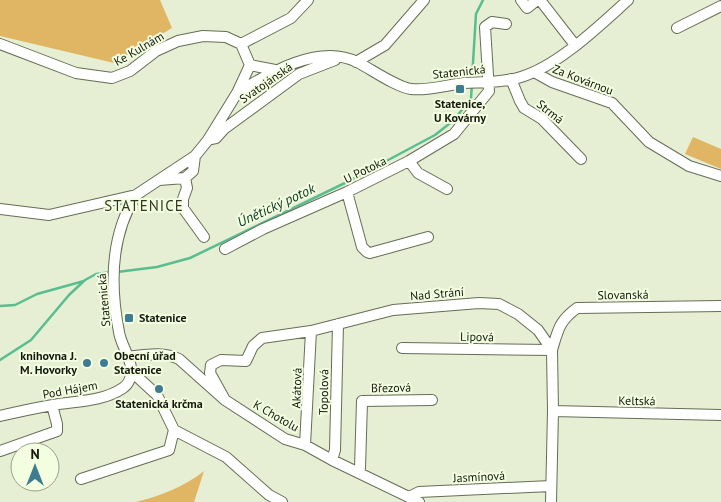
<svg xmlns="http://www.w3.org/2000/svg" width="721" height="502" font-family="'PT Sans',sans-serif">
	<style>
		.green { fill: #e0b564 }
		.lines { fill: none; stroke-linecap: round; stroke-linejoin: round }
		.stream { stroke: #58bd8f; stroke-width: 2.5 }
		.minor-casing { stroke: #666d55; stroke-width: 12 }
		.minor { stroke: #fff; stroke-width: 10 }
		.poi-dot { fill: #3e7d91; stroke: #f3fde0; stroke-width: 2 }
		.labels { text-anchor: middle; stroke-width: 4; stroke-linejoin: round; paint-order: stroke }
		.street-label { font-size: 12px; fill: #15180e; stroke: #f3fde0 }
		.poi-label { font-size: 12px; font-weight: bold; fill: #15180e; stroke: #f3fde0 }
		.water-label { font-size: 14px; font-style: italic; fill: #0e3a28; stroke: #f3fde0 }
		.quarter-label { font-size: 15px; letter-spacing: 1px; fill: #303720; stroke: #f3fde0 }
	</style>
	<rect width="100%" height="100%" fill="#e6efd3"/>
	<!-- green -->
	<path class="green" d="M0 0H160L172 28 114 63 0 36Z
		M693 137 721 149V169L685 154Z
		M204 471 194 502H136C160 496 184 487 204 471Z"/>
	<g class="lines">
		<!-- stream -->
		<path class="stream" d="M472 79 476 14 483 0
			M117 272 157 267 190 258 347 182 435 135 454 120 471 98 472 84
			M0 306 15 305 37 294 84 281
			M0 360 31 340 69 295 85 280 96 274 112 272"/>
		<!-- minor casing -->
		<g class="minor-casing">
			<path id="minor" d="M521 0 527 8 537 0
				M540 0 575 45
				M677 28 721 6
				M0 44 76 73 112 78 130 71 156 51 178 41 203 36 226 37 241 44 250 65
				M241 44 291 18 308 0
				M356 62 385 45 424 0
				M250 65 275 70
				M534 72 552 82 612 103 649 142 689 166 721 176
				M511 79 520 101 524 108 542 119 581 159
				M237 93C269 73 319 43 357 62 371 69 396 87 411 89 428 91 447 85 464 83 483 82 502 83 521 77 558 66 599 26 628 0
				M211 139 216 138 224 129 299 74 335 60
				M409 161 418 173 447 189
				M185 178 187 188 183 199V208L204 237
				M159 180 185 178 193 171 195 156
				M347 192 362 247 367 252 370 253 428 237
				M0 209 49 215 136 195
				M225 249 263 229 347 192 409 161 454 134 489 91 485 27 492 22 506 24
				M402 348 552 350C558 330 559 321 577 308L721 306
				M127 357C145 355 163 351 179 359L225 400 285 439 305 445 332 460 419 502
				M132 372 157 395 174 430 226 457 269 495 282 502
				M225 400 210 373 211 365 221 360 246 361 253 346 262 338 311 331 393 310 479 303 499 304 518 314 538 330 552 350 553 411 551 502
				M553 411 721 415
				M0 416C17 412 35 408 53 405 76 401 102 402 123 388 129 384 132 376 131 368 130 356 121 345 119 332 110 286 110 236 136 195L195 156 208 140 237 93 250 65
				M305 445 311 331
				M0 451 57 431V424L52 405
				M332 460 335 450 338 324
				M357 472 360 468 362 401 432 400
				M81 479 169 450 174 430
				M409 497 419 492 551 486"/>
		</g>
		<!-- minor -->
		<use href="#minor" class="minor"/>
	</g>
	<!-- markers -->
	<g class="poi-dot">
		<rect x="455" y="84" width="10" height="10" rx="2.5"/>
		<rect x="124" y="313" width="10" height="10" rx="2.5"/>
		<circle cx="87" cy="363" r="5"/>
		<circle cx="104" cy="363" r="5"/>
		<circle cx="159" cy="389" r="5"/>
	</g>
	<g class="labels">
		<!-- street labels -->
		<g class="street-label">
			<text transform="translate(139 49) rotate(-30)" y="4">Ke Kulnám</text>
			<text transform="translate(459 72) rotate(-6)" y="4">Statenická</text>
			<text transform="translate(583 80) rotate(21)" y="4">Za Kovárnou</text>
			<text transform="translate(266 83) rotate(-35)" y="4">Svatojánská</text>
			<text transform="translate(550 112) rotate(38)" y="4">Strmá</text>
			<text transform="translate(365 170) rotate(-26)" y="4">U Potoka</text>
			<text transform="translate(437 294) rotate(-5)" y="4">Nad Strání</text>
			<text transform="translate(623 295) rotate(-1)" y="4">Slovanská</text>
			<text transform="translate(104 300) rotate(-95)" y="4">Statenická</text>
			<text transform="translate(477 337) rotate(1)" y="4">Lipová</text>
			<text transform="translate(297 388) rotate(-88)" y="4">Akátová</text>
			<text transform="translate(391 388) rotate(-1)" y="4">Březová</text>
			<text transform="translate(70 390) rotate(-10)" y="4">Pod Hájem</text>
			<text transform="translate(324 392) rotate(-89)" y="4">Topolová</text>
			<text transform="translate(637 401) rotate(1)" y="4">Keltská</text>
			<text transform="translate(276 416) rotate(30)" y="4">K Chotolu</text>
			<text transform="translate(479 477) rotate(-3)" y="4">Jasmínová</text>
		</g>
		<!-- poi labels -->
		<g class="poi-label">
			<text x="460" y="108">Statenice,<tspan x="460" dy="14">U Kovárny</tspan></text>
			<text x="139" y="322" text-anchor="start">Statenice</text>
			<text x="77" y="360" text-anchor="end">knihovna J.<tspan x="77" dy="14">M. Hovorky</tspan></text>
			<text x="114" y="360" text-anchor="start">Obecní úřad<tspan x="114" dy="14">Statenice</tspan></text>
			<text x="159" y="408">Statenická krčma</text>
		</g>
		<!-- water labels -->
		<g class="water-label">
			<text transform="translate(276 205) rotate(-25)" y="5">Únětický potok</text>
		</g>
		<!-- quarter labels -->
		<g class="quarter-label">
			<text x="144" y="211">STATENICE</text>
		</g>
	</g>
	<!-- north arrow -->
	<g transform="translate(35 467)"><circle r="24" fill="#f3fde0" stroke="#9aa18c"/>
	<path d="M0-4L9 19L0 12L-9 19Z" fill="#3e7d91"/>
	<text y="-8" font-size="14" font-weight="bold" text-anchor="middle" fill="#15180e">N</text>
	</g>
</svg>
